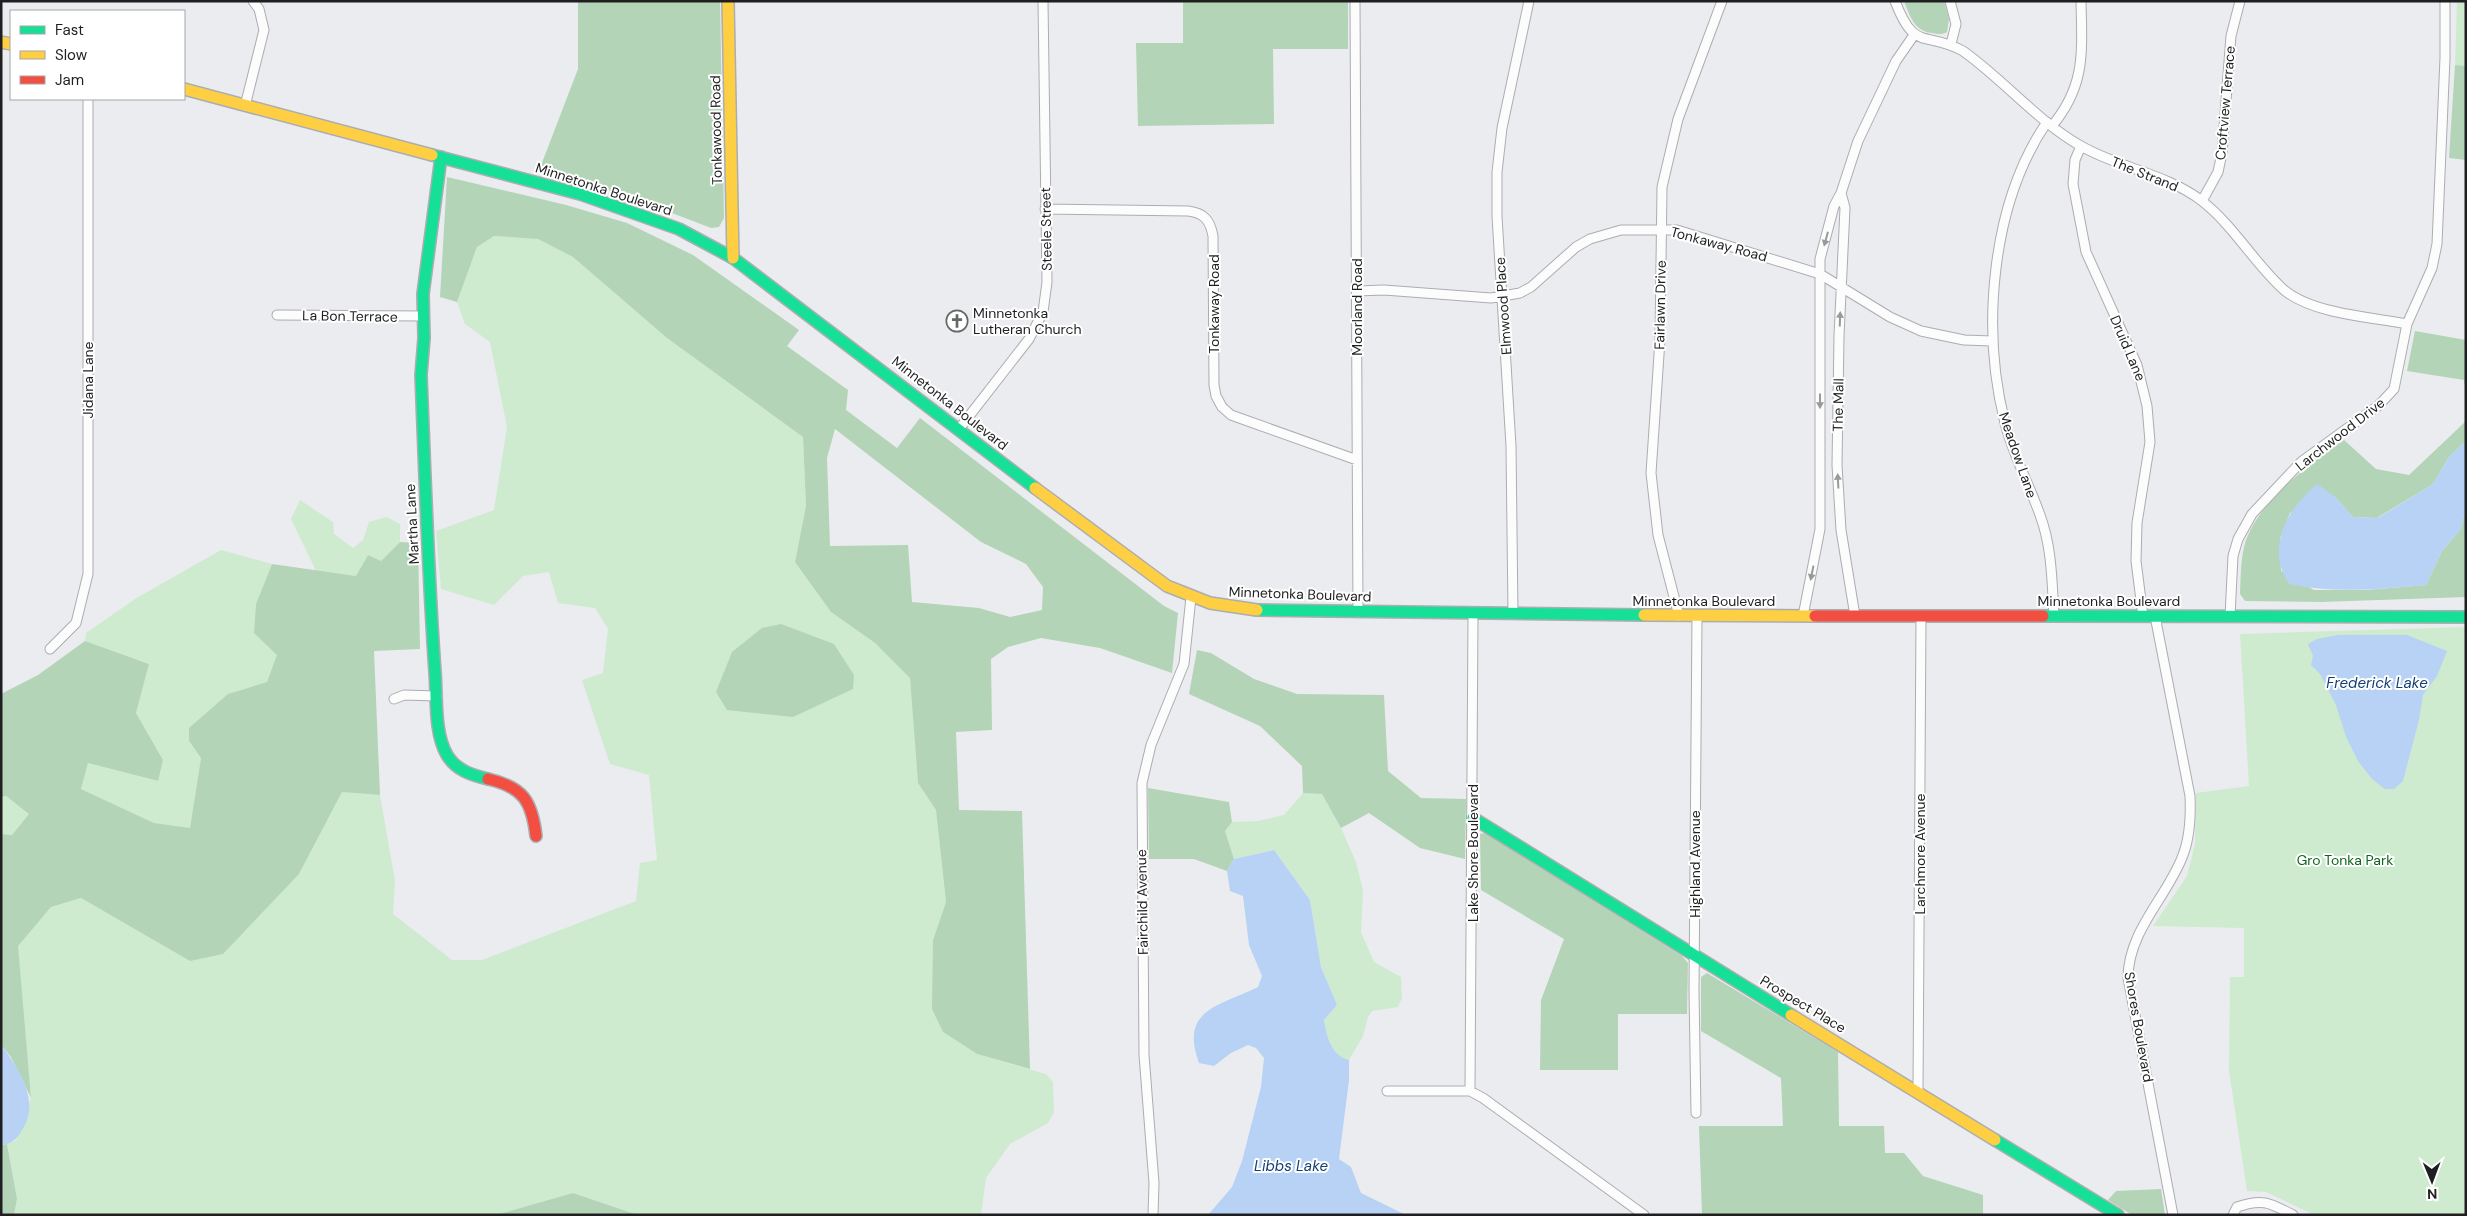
<svg xmlns="http://www.w3.org/2000/svg" width="2467" height="1216" font-family="'DM Sans',sans-serif">
	<style>
		.green { fill: #ceebd0 }
		.forest { fill: #b3d4b6; fill-rule: evenodd }
		.water { fill: #b7d2f5 }
		.lines { fill: none; stroke-linecap: round; stroke-linejoin: round }
		.street-casing { stroke: #acadb0; stroke-width: 11 }
		.fast-casing { stroke: #acadb0; stroke-width: 14 }
		.slow-casing { stroke: #acadb0; stroke-width: 14 }
		.jam-casing { stroke: #acadb0; stroke-width: 14 }
		.street { stroke: #fcfcfd; stroke-width: 9 }
		.fast { stroke: #16e098; stroke-width: 11 }
		.slow { stroke: #ffcf43; stroke-width: 11 }
		.jam { stroke: #f24e42; stroke-width: 11 }
		.oneway { fill: #99999a }
		.labels { text-anchor: middle; stroke-width: 4; stroke-linejoin: round; paint-order: stroke }
		.street-label { font-size: 14px; fill: #1f1f21; stroke: #fff }
		.poi-label { font-size: 14px; fill: #1f1f21; stroke: #fff; text-anchor: start }
		.park-label { font-size: 14px; fill: #0e641e; stroke: #fff }
		.water-label { font-size: 15px; font-style: italic; fill: #124076; stroke: #fff }
	</style>
	<rect width="100%" height="100%" fill="#ebecef"/>
	<!-- green -->
	<path class="green" d="M2457 1H2466V66L2455 65Z
		M494 236 538 239 573 257 667 338 803 437 806 506 795 562 831 612 875 643 910 677 918 783 936 810 946 902 933 940 943 1032 977 1054 1046 1074 1053 1082 1054 1113 1048 1123 1010 1144 986 1178 981 1215H638L573 1193 496 1215H14L17 1199 7 1144 16 1140 31 1098 17 946 51 907 81 898 190 961 299 874 342 792 380 795 395 881 393 914 452 960H482L636 901 640 863 657 860 649 775 610 764 582 680 603 673 608 629 595 608 558 603 549 572 523 576 494 605 441 589 436 531 494 510 507 427 490 342 465 324 457 302 477 247Z
		M300 500 333 522 334 534 353 548 363 540 369 522 387 517 400 524V542L381 561 368 555 356 576 316 571 291 519Z
		M221 550 272 564 256 604 278 655 268 682 228 694 189 741 201 758 190 828 154 823 81 789 88 763 157 781 163 760 136 713 149 664 85 641 86 633 135 599Z
		M2466 627V1215H2314L2266 1192 2247 1191 2229 1071 2230 977H2244V928L2153 926 2187 876 2195 844 2196 793 2249 786 2240 634Z
		M1303 793 1322 794 1341 828 1356 862 1363 890 1361 932 1374 962 1401 977 1402 998 1398 1007 1372 1011 1368 1017 1363 1036 1349 1060C1331 1055 1327 1037 1324 1020L1337 1005 1321 967 1310 900 1274 850 1234 859 1225 831 1232 822 1258 821 1284 815Z
		M6 796 30 814 12 835 1 834V797Z"/>
	<!-- forest -->
	<path class="forest" d="M578 1H720L724 218 719 227 711 228 633 198 540 168 578 69Z
		M1183 1H1348V49H1273L1274 124 1138 126 1136 43H1183Z
		M1904 1H1944L1949 19 1947 32C1942 35 1938 34 1932 33 1914 31 1910 16 1904 1Z
		M2455 65 2466 66V160L2449 158Z
		M447 177 566 205 627 223 693 255 799 330 787 346 848 390 846 410 897 448 920 418 1164 606 1178 613 1172 673 1100 648 1041 638 1008 647 991 659 992 730 956 732 959 810 1022 811 1030 1069 977 1054 943 1032 932 1009 933 940 946 902 936 810 918 783 910 678 875 643 831 612 795 562 806 506 803 437 667 338 573 257 538 239 494 236 477 247 457 302 440 297ZM835 429 981 542 1026 564 1043 587 1042 610 1010 617 979 608 912 602 908 545 830 546 827 458Z
		M2415 331 2466 340V394L2464 380 2407 371Z
		M2466 421V441L2449 457 2433 484 2377 518 2353 517 2334 496 2290 513 2280 538 2281 571 2314 590H2367L2426 585 2442 551 2461 529 2466 506V597L2321 602 2245 601 2240 594C2241 575 2240 551 2249 533 2266 496 2311 463 2344 440L2376 469 2409 475Z
		M400 542 418 543 420 649 374 651 380 795 342 792 299 874 223 954 190 961 81 898 51 907 18 946 31 1098 11 1057 1 1045V834L12 835 29 814 6 796 1 797V694L38 675 85 641 149 664 136 713 163 760 158 781 88 763 81 789 154 823 190 828 201 758 189 741V728L228 694 267 682 277 655 254 633 256 604 272 564 356 576 368 555 381 561Z
		M781 624 834 644 854 675 853 689 793 717 727 710 716 692 732 652 762 628Z
		M1197 650 1211 653 1254 679 1297 694 1384 695 1388 771 1421 798 1466 799 1465 859 1420 848 1369 813 1341 828 1322 794 1303 793 1302 766 1260 726 1189 694Z
		M1148 788 1229 802 1232 822 1225 831 1234 859 1227 871 1194 859H1149Z
		M1485 833 1682 956 1688 963 1687 1014H1618V1070H1540L1541 1000 1564 939 1481 890 1480 834Z
		M1707 973 1838 1052 1839 1126H1884L1885 1153H1904L1923 1176 1983 1195V1215H1702L1699 1126H1783L1781 1078 1701 1031V977Z
		M7 1144 17 1199 14 1215H1V1145Z
		M2161 1189 2165 1215H2132L2108 1200 2116 1191Z
		M573 1193 638 1215H496Z"/>
	<!-- water -->
	<path class="water" d="M2466 441V506L2461 529 2442 551 2426 585C2380 589 2335 594 2289 584 2265 548 2287 509 2317 484L2334 496 2353 517 2378 518 2433 484 2449 457Z
		M2338 635H2407L2447 651 2437 676 2423 695 2419 720 2403 781 2394 789H2385L2372 779 2358 761 2346 737 2336 705 2320 674 2311 665 2313 656 2308 644 2317 639Z
		M1274 850 1310 900 1321 967 1337 1005 1324 1020C1327 1037 1331 1055 1349 1060V1080L1339 1159 1351 1167 1361 1193 1406 1215H1208L1232 1187 1242 1161 1261 1087 1264 1058 1256 1048 1248 1045 1231 1053 1214 1066 1199 1063C1179 1009 1220 1006 1258 987L1262 976 1249 945 1243 896 1230 891 1227 871 1234 859Z
		M1 1045C19 1068 41 1102 22 1130 17 1139 12 1144 1 1145Z"/>
	<g class="lines">
		<!-- street casing -->
		<g class="street-casing">
			<path id="street" d="M1355 1 1358 612
				M1895 1C1915 53 1924 30 1963 51 2004 80 2037 121 2081 146 2119 168 2167 174 2202 201 2234 226 2254 263 2284 290 2313 314 2371 317 2407 324
				M1950 1 1956 24 1951 44
				M245 106 264 30 259 9 253 1
				M2047 122C1991 204 1981 329 2005 423 2013 455 2029 484 2040 515 2052 547 2052 582 2054 616
				M2052 126C2086 85 2082 52 2081 1
				M2081 146 2075 160 2073 184 2086 252 2137 365 2147 406 2150 442 2137 523 2136 561 2143 616
				M1841 193 1845 208 1839 336 1837 465 1841 530 1855 616
				M2202 201 2218 172 2222 153 2231 36 2240 1
				M1045 209 1188 211C1204 213 1210 220 1213 236L1214 385 1216 396 1222 407 1231 415 1357 460
				M1357 291 1384 290 1491 298 1520 293 1531 287 1576 247 1590 239 1621 230H1677L1820 274 1890 317 1921 331 1964 340 1992 341
				M277 315 424 316
				M959 429 1029 339 1043 312 1047 282 1043 1
				M1513 614 1511 446 1497 216V172L1502 128 1529 1
				M1679 616 1658 535 1651 473 1660 340 1662 187 1678 119 1722 1
				M1803 616 1820 529V259L1834 206 1841 193 1858 141 1896 61 1914 35
				M2155 616 2190 796C2191 818 2190 840 2181 860 2164 900 2128 933 2128 978L2173 1215
				M2230 616 2233 556 2238 539 2252 514 2301 462 2378 406 2394 389 2407 324 2432 268 2437 244 2445 58V1
				M50 649 76 623 88 574V99
				M394 699 404 695 437 696
				M1387 1091H1470L1483 1098 1644 1215
				M1470 1091 1473 614
				M1918 1091 1921 616
				M1696 1113 1694 991 1697 616
				M1153 1215 1154 1183 1144 1055 1142 783 1151 745 1184 664 1191 597
				M2233 1215 2237 1207C2263 1198 2270 1203 2293 1215"/>
		</g>
		<!-- fast casing -->
		<g class="fast-casing">
			<path id="fast" d="M432 155 580 194 679 229 733 258 1035 488
				M441 157 423 294 424 338 421 375C425 474 428 573 435 672 437 697 434 733 447 755 456 770 471 775 488 779
				M1257 610 1644 615
				M2043 616 2466 617
				M1473 818 1791 1015
				M1995 1140 2118 1215"/>
		</g>
		<!-- slow casing -->
		<g class="slow-casing">
			<path id="slow" d="M728 1 733 258
				M1 42 11 44
				M184 89 432 155
				M1035 488 1167 586 1210 603 1257 610
				M1644 615 1815 616
				M1791 1015 1995 1140"/>
		</g>
		<!-- jam casing -->
		<g class="jam-casing">
			<path id="jam" d="M1815 616H2043
				M488 779C523 787 532 801 536 836"/>
		</g>
		<!-- street -->
		<use href="#street" class="street"/>
		<!-- fast -->
		<use href="#fast" class="fast"/>
		<!-- slow -->
		<use href="#slow" class="slow"/>
		<!-- jam -->
		<use href="#jam" class="jam"/>
	</g>
	<!-- one-way arrows -->
	<defs><path id="oneway-solid" d="M-6-.8H1V-3.2L6.5 0L1 3.2V.8H-6Z" transform="scale(1.25)"/></defs>
	<g class="oneway">
		<use href="#oneway-solid" transform="translate(1826 239) rotate(105)"/>
		<use href="#oneway-solid" transform="translate(1840 319) rotate(-88)"/>
		<use href="#oneway-solid" transform="translate(1820 401) rotate(90)"/>
		<use href="#oneway-solid" transform="translate(1838 481) rotate(-93)"/>
		<use href="#oneway-solid" transform="translate(1812 573) rotate(101)"/>
	</g>
	<!-- icons -->
	<defs>
		<g id="church-ring" transform="scale(1.125)"><circle r="9.5" fill="#fff" stroke="#666769" stroke-width="1.5"/><path d="M-1.2-6h2.4v3.5h3.3v2.4h-3.3V6h-2.4V-.1h-3.3v-2.4h3.3Z" fill="#666769"/></g>
	</defs>
	<g fill-rule="evenodd">
		<use href="#church-ring" x="957" y="321"/>
	</g>
	<g class="labels">
		<!-- street labels -->
		<g class="street-label">
			<text transform="translate(2225 103) rotate(-85)" y="5">Croftview Terrace</text>
			<text transform="translate(716 130) rotate(-91)" y="5">Tonkawood Road</text>
			<text transform="translate(2145 174) rotate(22)" y="5">The Strand</text>
			<text transform="translate(604 189) rotate(18)" y="5">Minnetonka Boulevard</text>
			<text transform="translate(1046 229) rotate(-91)" y="5">Steele Street</text>
			<text transform="translate(1719 244) rotate(15)" y="5">Tonkaway Road</text>
			<text transform="translate(1214 304) rotate(-90)" y="5">Tonkaway Road</text>
			<text transform="translate(1660 305) rotate(-89)" y="5">Fairlawn Drive</text>
			<text transform="translate(1503 306) rotate(-94)" y="5">Elmwood Place</text>
			<text transform="translate(1357 307) rotate(-90)" y="5">Moorland Road</text>
			<text transform="translate(350 316) rotate(1)" y="5">La Bon Terrace</text>
			<text transform="translate(2128 348) rotate(67)" y="5">Druid Lane</text>
			<text transform="translate(88 380) rotate(-90)" y="5">Jidana Lane</text>
			<text transform="translate(950 403) rotate(38)" y="5">Minnetonka Boulevard</text>
			<text transform="translate(1838 405) rotate(-89)" y="5">The Mall</text>
			<text transform="translate(2340 434) rotate(-38)" y="5">Larchwood Drive</text>
			<text transform="translate(2018 455) rotate(71)" y="5">Meadow Lane</text>
			<text transform="translate(412 524) rotate(-93)" y="5">Martha Lane</text>
			<text transform="translate(1300 594) rotate(2)" y="5">Minnetonka Boulevard</text>
			<text x="1704" y="606">Minnetonka Boulevard</text>
			<text x="2109" y="606">Minnetonka Boulevard</text>
			<text transform="translate(1473 853) rotate(-90)" y="5">Lake Shore Boulevard</text>
			<text transform="translate(1920 854) rotate(-90)" y="5">Larchmore Avenue</text>
			<text transform="translate(1695 864) rotate(-90)" y="5">Highland Avenue</text>
			<text transform="translate(1142 902) rotate(-91)" y="5">Fairchild Avenue</text>
			<text transform="translate(1803 1004) rotate(31)" y="5">Prospect Place</text>
			<text transform="translate(2139 1027) rotate(80)" y="5">Shores Boulevard</text>
		</g>
		<!-- poi labels -->
		<g class="poi-label">
			<text x="973" y="318">Minnetonka<tspan x="973" dy="16">Lutheran Church</tspan></text>
		</g>
		<!-- park labels -->
		<g class="park-label">
			<text x="2345" y="865">Gro Tonka Park</text>
		</g>
		<!-- water labels -->
		<g class="water-label">
			<text x="2377" y="688">Frederick Lake</text>
			<text x="1291" y="1171">Libbs Lake</text>
		</g>
	</g>
	<!-- border -->
	<rect width="2467" height="1216" fill="none" stroke="#1f1f21" stroke-width="5"/>
	<!-- legend -->
	<rect x="10" y="10" width="175" height="90" fill="#ffffff" stroke="#a5a5a6"/>
	<rect x="20" y="26" width="25" height="8" fill="#16e098" stroke="#a5a5a6"/>
	<text x="55" y="35" font-size="15" fill="#1f1f21">Fast</text>
	<rect x="20" y="51" width="25" height="8" fill="#ffcf43" stroke="#a5a5a6"/>
	<text x="55" y="60" font-size="15" fill="#1f1f21">Slow</text>
	<rect x="20" y="76" width="25" height="8" fill="#f24e42" stroke="#a5a5a6"/>
	<text x="55" y="85" font-size="15" fill="#1f1f21">Jam</text>
	<!-- north arrow -->
	<g transform="translate(2432 1181) rotate(179)" stroke="#ffffff" stroke-width="4" paint-order="stroke">
	<path d="M0-4L9 19L0 12L-9 19Z" fill="#1f1f21"/>
	<text y="-8" font-size="14" font-weight="bold" text-anchor="middle" fill="#1f1f21">N</text>
	</g>
</svg>
